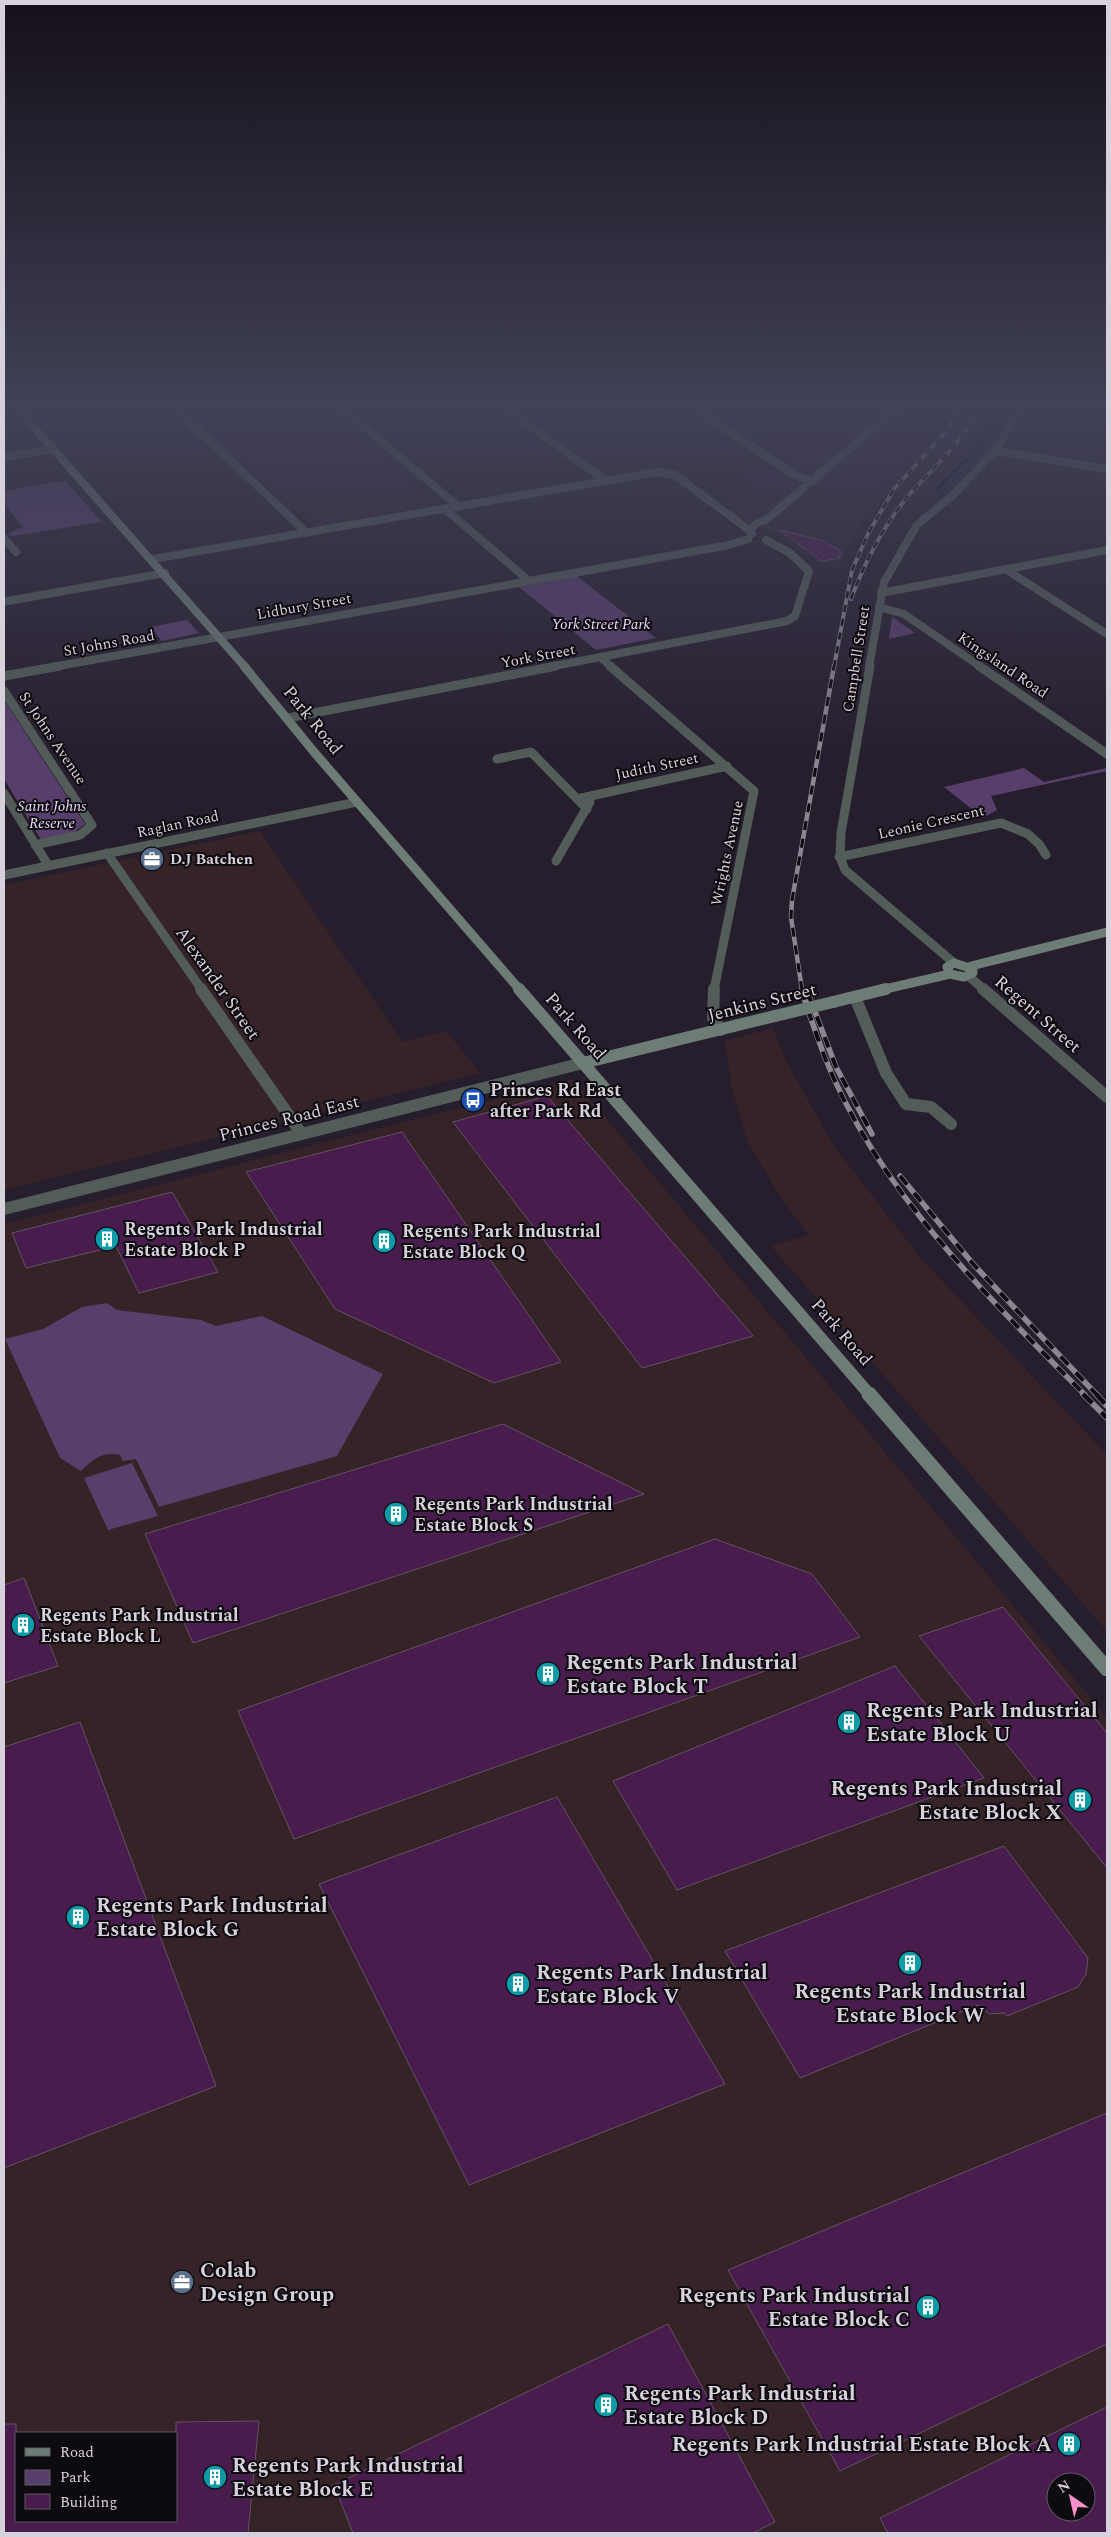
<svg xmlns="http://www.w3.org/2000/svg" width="1111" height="2537" font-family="Spectral,serif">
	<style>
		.built { fill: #2e2237 }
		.industrial { fill: #362327; fill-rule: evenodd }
		.green { fill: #573e6b }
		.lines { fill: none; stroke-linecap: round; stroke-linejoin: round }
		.stream { stroke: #000529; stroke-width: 3 }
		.building { fill: #491c4e; stroke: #625363; fill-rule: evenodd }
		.street-far2 { stroke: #525c58; stroke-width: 8 }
		.street-far1 { stroke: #525c58; stroke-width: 9 }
		.street { stroke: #525c58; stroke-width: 12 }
		.secondary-far3 { stroke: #6d7d76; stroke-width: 8 }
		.secondary-far2 { stroke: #6d7d76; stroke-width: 9 }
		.secondary-far1 { stroke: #6d7d76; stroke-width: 12 }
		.secondary { stroke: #6d7d76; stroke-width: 15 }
		.rail-far3-casing { stroke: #8c8592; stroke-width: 4 }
		.rail-far2-casing { stroke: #8c8592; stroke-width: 4.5 }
		.rail-far1-casing { stroke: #8c8592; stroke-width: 5.5 }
		.rail-casing { stroke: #8c8592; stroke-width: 6 }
		.rail-far3 { stroke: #0d0a10; stroke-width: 2.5; stroke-dasharray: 7; stroke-linecap: butt }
		.rail-far2 { stroke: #0d0a10; stroke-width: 3; stroke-dasharray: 9; stroke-linecap: butt }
		.rail-far1 { stroke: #0d0a10; stroke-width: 4; stroke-dasharray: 11; stroke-linecap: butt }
		.rail { stroke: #0d0a10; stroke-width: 4.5; stroke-dasharray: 13; stroke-linecap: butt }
		.secondary-bridge { stroke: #6d7d76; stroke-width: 12 }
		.labels { text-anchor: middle; stroke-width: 4; stroke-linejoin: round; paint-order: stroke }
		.far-street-label { font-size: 15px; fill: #d7d1dc; stroke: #0d0a10 }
		.far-park-label { font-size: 15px; font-style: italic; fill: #ecdafd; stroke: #0d0a10 }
		.far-poi-label { font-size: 15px; font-weight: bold; fill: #d7d1dc; stroke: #0d0a10; text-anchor: start }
		.street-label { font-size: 18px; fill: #d7d1dc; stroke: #0d0a10 }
		.poi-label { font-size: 18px; font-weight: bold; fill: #d7d1dc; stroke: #0d0a10; text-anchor: start }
		.near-poi-label { font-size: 21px; font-weight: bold; fill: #d7d1dc; stroke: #0d0a10; text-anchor: start }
	</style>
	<rect width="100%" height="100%" fill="#261e2d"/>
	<!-- built -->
	<path class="built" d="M249 408H258L264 413 296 408H325L439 504 314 526 199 416Z
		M786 408H813L884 419 897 408H951L884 487 849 544 840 568 824 567 764 528 735 518 726 503 752 482 743 474 795 465 760 442 794 414 783 411Z"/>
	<!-- industrial -->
	<path class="industrial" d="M260 831 402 1042 446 1031 480 1073 4 1190V885Z
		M773 1028 786 1061 835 1148 924 1262 1107 1455V1631L771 1246 808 1235 781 1198 748 1142 732 1089 725 1041Z
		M573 1079 1107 1718V2533H4V1224ZM16 2433H176V2521H16ZM1056 2482H1086V2512H1056Z"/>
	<!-- green -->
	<path class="green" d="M65 481 102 522 13 536 7 534 23 527 4 503V491Z
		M577 576 656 638 596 650 519 587Z
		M892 617 915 633 889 639Z
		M187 620 199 633 162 641 150 627Z
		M4 700 85 824 73 833 41 840 4 779Z
		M1024 768 1044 782 1106 768 1107 771 991 796 997 810 983 818 944 787Z
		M107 1303 117 1310 201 1320 216 1326 262 1316 383 1374 337 1456 159 1507 136 1459 123 1461 120 1455C103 1451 93 1459 81 1471L60 1458 5 1339 43 1329 82 1307Z
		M132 1463 158 1516 108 1530 84 1478Z"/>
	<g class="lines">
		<!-- stream -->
		<path class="stream" d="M937 489 981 445 1004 408"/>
	</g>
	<!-- building -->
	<path class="building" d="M779 530 824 541 843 553 838 556 841 558 822 561Z
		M547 1096 753 1336 642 1368 453 1122Z
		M402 1132 561 1362 494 1383 335 1309 246 1172Z
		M172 1192 218 1272 139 1293 116 1246 26 1268 12 1233Z
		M503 1424 644 1494 193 1643 145 1534Z
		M715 1539 812 1574 860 1637 294 1839 238 1711Z
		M24 1578 58 1666 4 1683V1585Z
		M1003 1607 1107 1733V1868L919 1636Z
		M895 1666 984 1778 677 1890 613 1781Z
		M80 1722 216 2086 4 2168V1747Z
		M557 1797 725 2084 469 2185 319 1884Z
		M1004 1846 1088 1958 1086 1974 1078 1987 1007 2016 1004 2013 990 2014 978 2005 800 2078 725 1951Z
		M1107 2113V2344L840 2471 728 2270Z
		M668 2324 775 2522 753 2533H353L334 2485Z
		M1107 2407V2533H888L880 2518ZM1056 2482H1086V2512H1056Z
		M259 2421 248 2533H4V2424H16V2521H176V2422Z"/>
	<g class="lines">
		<!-- street-far2 -->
		<path class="street-far2" d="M175 408 307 533
			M342 408 459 507
			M505 408 606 481
			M694 408 795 475 813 481
			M995 451 1107 469
			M4 457 54 449
			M445 509 528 580
			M752 534 749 530 759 522 766 520 897 408
			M4 538 16 552
			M153 559 657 472 675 475 749 530
			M1005 569 1107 634
			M881 593 1107 550
			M8 601 165 573
			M879 607 904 614 981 667
			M600 657 612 667
			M53 667 729 545 748 539
			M549 667 787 621 795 616 809 571 790 553 766 540
			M869 667 884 582 917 525 953 495 995 451 1021 408"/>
		<!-- street-far1 -->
		<path class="street-far1" d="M610 666 754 791 714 990
			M870 666 841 833 840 857 845 870 954 963
			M979 666 1107 754
			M4 676 60 666
			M4 691 92 825 80 835 35 845
			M288 718 556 666
			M497 759 531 752 587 809
			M4 793 48 865
			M577 799 727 766
			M107 853 202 990
			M839 857 1001 823 1028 834 1039 844 1046 855
			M556 861 590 802
			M4 875 357 802
			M968 976 985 990"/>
		<!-- street -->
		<path class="street" d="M201 989 301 1133
			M714 989 713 1018 721 1030
			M983 989 1107 1097
			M855 997 886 1073 906 1104 931 1107 951 1124
			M4 1209 583 1063"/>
		<!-- secondary-far3 -->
		<path class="secondary-far3" d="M17 408 245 667"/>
		<!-- secondary-far2 -->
		<path class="secondary-far2" d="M244 666 314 752 520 990
			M954 963 973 969V973L964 977 950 974 947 967Z
			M971 966 1107 932
			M881 990 950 974"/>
		<!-- secondary-far1 -->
		<path class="secondary-far1" d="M519 989 870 1395
			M833 1002 886 989
			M583 1063 775 1016"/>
		<!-- secondary -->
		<path class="secondary" d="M869 1394 1107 1669"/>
		<!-- rail-far3 casing -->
		<g class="rail-far3-casing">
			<path id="rail-far3" d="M851 599C865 562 883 526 909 495 934 466 963 443 979 408
				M834 667 852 570 868 534 894 489 942 436 962 408"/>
		</g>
		<!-- rail-far2 casing -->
		<g class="rail-far2-casing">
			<path id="rail-far2" d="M802 990 791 917 792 900 834 666"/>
		</g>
		<!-- rail-far1 casing -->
		<g class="rail-far1-casing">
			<path id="rail-far1" d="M802 989C805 1004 811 1018 816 1033 864 1177 980 1289 1085 1395
				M809 996 836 1067 872 1134
				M900 1176 974 1265 1097 1395"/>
		</g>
		<!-- rail casing -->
		<g class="rail-casing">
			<path id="rail" d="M1083 1394 1107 1418
				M1096 1394 1107 1406"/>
		</g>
		<!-- rail-far3 -->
		<use href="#rail-far3" class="rail-far3"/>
		<!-- rail-far2 -->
		<use href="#rail-far2" class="rail-far2"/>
		<!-- rail-far1 -->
		<use href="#rail-far1" class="rail-far1"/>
		<!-- rail -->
		<use href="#rail" class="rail"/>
		<!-- secondary-bridge -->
		<path class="secondary-bridge" d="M775 1016 833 1002"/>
	</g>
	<!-- sky -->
	<linearGradient id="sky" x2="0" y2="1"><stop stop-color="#151019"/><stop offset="0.53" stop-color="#414157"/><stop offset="1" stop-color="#414157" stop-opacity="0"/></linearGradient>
	<rect width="1111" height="764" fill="url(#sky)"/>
	<!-- icons -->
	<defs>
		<g id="office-disc" transform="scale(1.25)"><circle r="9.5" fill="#5c6f8a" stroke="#0d0a10"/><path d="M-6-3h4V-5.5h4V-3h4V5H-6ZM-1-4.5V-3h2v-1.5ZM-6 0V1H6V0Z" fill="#fff"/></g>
		<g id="bus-disc" transform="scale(1.25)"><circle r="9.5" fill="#1a4fb4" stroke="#0d0a10"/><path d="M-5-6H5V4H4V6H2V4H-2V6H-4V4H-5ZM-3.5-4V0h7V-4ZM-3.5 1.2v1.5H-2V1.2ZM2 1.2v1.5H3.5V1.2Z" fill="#fff"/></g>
		<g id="building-disc" transform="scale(1.25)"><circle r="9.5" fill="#0f9aa8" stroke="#0d0a10"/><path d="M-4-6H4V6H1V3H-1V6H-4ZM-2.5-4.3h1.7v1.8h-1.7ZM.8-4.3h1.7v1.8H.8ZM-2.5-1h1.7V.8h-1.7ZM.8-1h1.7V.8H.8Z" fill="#fff"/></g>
	</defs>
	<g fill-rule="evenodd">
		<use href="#office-disc" x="152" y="859"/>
		<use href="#bus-disc" x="473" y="1100"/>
		<use href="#building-disc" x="107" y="1239"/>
		<use href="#building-disc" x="384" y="1241"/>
		<use href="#building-disc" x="396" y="1514"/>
		<use href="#building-disc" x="23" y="1625"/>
		<use href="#building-disc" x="548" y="1674"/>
		<use href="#building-disc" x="849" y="1722"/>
		<use href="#building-disc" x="1080" y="1800"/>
		<use href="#building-disc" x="78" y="1917"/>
		<use href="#building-disc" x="910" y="1963"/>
		<use href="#building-disc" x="518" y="1984"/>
		<use href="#office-disc" x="182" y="2282"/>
		<use href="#building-disc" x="928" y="2307"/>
		<use href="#building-disc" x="606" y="2405"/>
		<use href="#building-disc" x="1069" y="2444"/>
		<use href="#building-disc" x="215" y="2477"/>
	</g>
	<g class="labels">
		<!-- far-street labels -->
		<g class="far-street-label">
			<text transform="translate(304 606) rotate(-10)" y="5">Lidbury Street</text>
			<text transform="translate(109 643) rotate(-10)" y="5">St Johns Road</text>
			<text transform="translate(538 656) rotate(-11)" y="5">York Street</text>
			<text transform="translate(856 659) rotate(-81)" y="5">Campbell Street</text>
			<text transform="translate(1003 665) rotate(34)" y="5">Kingsland Road</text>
			<text transform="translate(53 738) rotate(56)" y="5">St Johns Avenue</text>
			<text transform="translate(657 766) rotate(-12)" y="5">Judith Street</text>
			<text transform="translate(931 822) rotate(-13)" y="5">Leonie Crescent</text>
			<text transform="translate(178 824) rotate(-12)" y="5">Raglan Road</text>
			<text transform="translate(727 853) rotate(-78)" y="5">Wrights Avenue</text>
		</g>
		<!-- far-park labels -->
		<g class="far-park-label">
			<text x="601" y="629">York Street Park</text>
			<text x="52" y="811">Saint Johns<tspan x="52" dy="17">Reserve</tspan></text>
		</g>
		<!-- far-poi labels -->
		<g class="far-poi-label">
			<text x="170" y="864">D.J Batchen</text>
		</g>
		<!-- street labels -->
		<g class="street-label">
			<text transform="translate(313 720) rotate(51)" y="6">Park Road</text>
			<text transform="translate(218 983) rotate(55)" y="6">Alexander Street</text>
			<text transform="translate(762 1002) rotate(-14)" y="6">Jenkins Street</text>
			<text transform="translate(1038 1014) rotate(41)" y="6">Regent Street</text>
			<text transform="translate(576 1026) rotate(49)" y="6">Park Road</text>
			<text transform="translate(289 1118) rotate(-14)" y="6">Princes Road East</text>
			<text transform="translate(842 1332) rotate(49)" y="6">Park Road</text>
		</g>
		<!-- poi labels -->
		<g class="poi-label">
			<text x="490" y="1096">Princes Rd East<tspan x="490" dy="21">after Park Rd</tspan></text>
			<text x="124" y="1235">Regents Park Industrial<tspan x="124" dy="21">Estate Block P</tspan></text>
			<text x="402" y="1237">Regents Park Industrial<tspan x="402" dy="21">Estate Block Q</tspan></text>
			<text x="414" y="1510">Regents Park Industrial<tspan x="414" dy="21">Estate Block S</tspan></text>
			<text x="40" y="1621">Regents Park Industrial<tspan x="40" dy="21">Estate Block L</tspan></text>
		</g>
		<!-- near-poi labels -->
		<g class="near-poi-label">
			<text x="566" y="1669">Regents Park Industrial<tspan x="566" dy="24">Estate Block T</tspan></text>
			<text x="866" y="1717">Regents Park Industrial<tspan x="866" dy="24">Estate Block U</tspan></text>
			<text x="1062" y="1795" text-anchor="end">Regents Park Industrial<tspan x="1062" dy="24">Estate Block X</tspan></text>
			<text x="96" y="1912">Regents Park Industrial<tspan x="96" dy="24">Estate Block G</tspan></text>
			<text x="536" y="1979">Regents Park Industrial<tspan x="536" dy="24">Estate Block V</tspan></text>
			<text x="910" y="1998" text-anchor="middle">Regents Park Industrial<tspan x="910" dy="24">Estate Block W</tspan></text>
			<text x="200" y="2277">Colab<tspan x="200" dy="24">Design Group</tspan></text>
			<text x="910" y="2302" text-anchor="end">Regents Park Industrial<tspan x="910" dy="24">Estate Block C</tspan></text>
			<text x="624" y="2400">Regents Park Industrial<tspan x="624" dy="24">Estate Block D</tspan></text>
			<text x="1052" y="2451" text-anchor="end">Regents Park Industrial Estate Block A</text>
			<text x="232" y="2472">Regents Park Industrial<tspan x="232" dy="24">Estate Block E</tspan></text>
		</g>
	</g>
	<!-- border -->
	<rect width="1111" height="2537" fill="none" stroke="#d7d1dc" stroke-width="10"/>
	<!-- legend -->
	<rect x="15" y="2432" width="162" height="90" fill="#0d0a10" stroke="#5e5a62"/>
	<rect x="25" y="2448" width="25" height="8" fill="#6d7d76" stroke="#5e5a62"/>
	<text x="60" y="2457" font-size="15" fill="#d7d1dc">Road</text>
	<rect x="25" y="2470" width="25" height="15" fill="#573e6b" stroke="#5e5a62"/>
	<text x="60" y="2482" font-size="15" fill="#d7d1dc">Park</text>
	<rect x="25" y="2494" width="25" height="15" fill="#491c4e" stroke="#5e5a62"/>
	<text x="60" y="2507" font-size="15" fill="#d7d1dc">Building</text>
	<!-- north arrow -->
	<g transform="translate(1071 2497) rotate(326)"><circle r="24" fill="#0d0a10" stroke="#5e5a62"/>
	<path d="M0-4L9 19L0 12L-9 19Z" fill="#f98fc9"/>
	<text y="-8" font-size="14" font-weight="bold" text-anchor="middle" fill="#d7d1dc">N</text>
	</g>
</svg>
